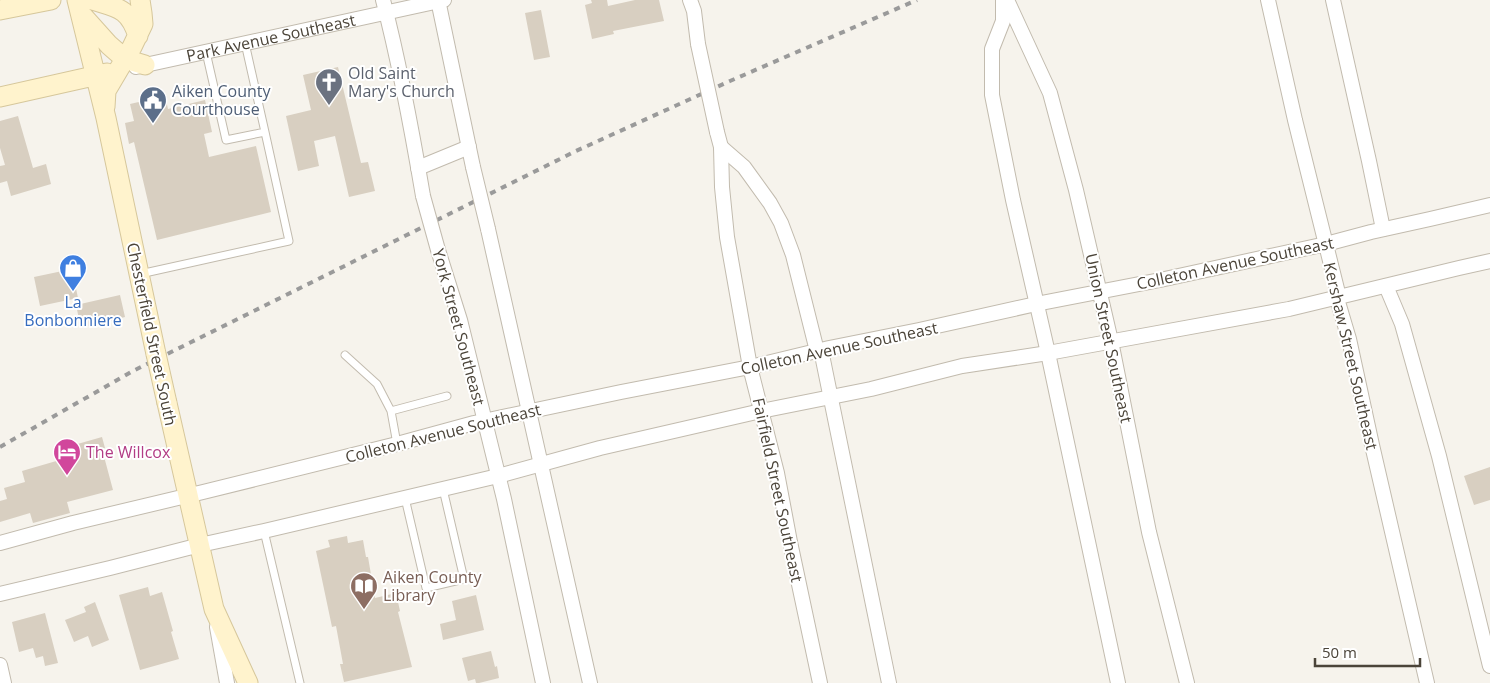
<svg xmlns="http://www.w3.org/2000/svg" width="1490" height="683" font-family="'Open Sans',sans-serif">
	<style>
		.building { fill: #d8cfc1 }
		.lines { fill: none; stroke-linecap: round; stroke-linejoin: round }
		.lane-casing { stroke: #c2bbae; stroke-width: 9 }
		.street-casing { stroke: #c2bbae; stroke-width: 16 }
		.secondary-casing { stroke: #d6c79b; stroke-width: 21 }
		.lane { stroke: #fff; stroke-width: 7 }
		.street { stroke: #fff; stroke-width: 14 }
		.secondary { stroke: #fff3cd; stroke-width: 19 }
		.rail { stroke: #9a9a9a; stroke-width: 4; stroke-dasharray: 6 6; stroke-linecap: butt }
		.street-bridge-casing { stroke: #c2bbae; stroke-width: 16; stroke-linecap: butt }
		.secondary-bridge-casing { stroke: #d6c79b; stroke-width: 21; stroke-linecap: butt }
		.street-bridge { stroke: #fff; stroke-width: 14 }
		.secondary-bridge { stroke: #fff3cd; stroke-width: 19 }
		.labels { text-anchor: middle; stroke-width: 4; stroke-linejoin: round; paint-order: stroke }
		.street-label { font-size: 16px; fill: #4b4439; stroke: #fff }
		.worship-label { font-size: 16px; fill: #5b616d; stroke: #fff; text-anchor: start }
		.service-label { font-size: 16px; fill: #4e5e75; stroke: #fff; text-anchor: start }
		.shop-label { font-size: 16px; fill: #366cbe; stroke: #fff }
		.hotel-label { font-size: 16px; fill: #b23c85; stroke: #fff; text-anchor: start }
		.education-label { font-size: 16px; fill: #785e54; stroke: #fff; text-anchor: start }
	</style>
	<rect width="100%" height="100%" fill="#f6f3ec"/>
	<!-- building -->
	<path class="building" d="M591 0H607L608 6 635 0H659L664 21 613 31 614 34 592 39 585 5 592 3Z
		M541 10 550 57 534 60 525 13Z
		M338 67 361 163 368 162 375 191 349 197 335 136 314 141 319 166 298 171 286 116 311 110 303 75Z
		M156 98 157 102 166 100 168 109 205 100 212 132 204 134 209 157 256 146 271 212 157 240 134 142 129 144 125 123 134 121 130 104Z
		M18 116 33 168 46 164 51 184 11 196 7 181 0 183V166L5 165 0 148V121Z
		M72 269 78 298 40 306 34 277Z
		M120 295 125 317 81 328 76 305Z
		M102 437 105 448 102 449 113 490 67 502 70 513 33 523 30 513 0 522V501L7 499 4 488 25 482 22 471 70 457 67 447Z
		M1490 467V500L1474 505 1464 476Z
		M347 536 348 543 363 540 366 557H368L375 598 396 593 400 611 398 612 412 667 344 682 340 664H343L336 626 332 627 316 551 330 547 328 540Z
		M148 587 150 596 162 592 173 631 171 632 179 659 140 670 119 595Z
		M476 595 484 630 443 640 440 624 456 620 452 601Z
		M95 602 109 640 92 647 88 636 74 642 65 620 86 612 84 607Z
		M45 613 58 663 45 666 43 656 36 658 33 648 19 652 12 622Z
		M491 651 495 667 497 666 499 678 479 683H476L475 679 468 681 462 658Z"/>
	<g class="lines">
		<!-- lane casing -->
		<g class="lane-casing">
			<path id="lane" d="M245 43 265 132
				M140 274 289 241 265 132 226 140 206 52
				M345 355 377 384 391 411 397 444
				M391 411 447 396
				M405 498 426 588 464 579 443 489
				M264 531 300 683"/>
		</g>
		<!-- street casing -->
		<g class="street-casing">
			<g id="street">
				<path d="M383 0C400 65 412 131 423 196"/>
				<path d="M438 0 473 167"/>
				<path d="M690 0 694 11 698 44"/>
				<path d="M1003 0V21L992 49V95L1013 200 1048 353 1118 683"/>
				<path d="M1007 0 1050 93 1076 190 1111 341 1149 532 1187 683"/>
				<path d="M1268 0 1295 120 1339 297 1338 302 1349 339 1372 445 1427 683"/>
				<path d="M1333 0 1369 161 1383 229"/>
				<path id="s1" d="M136 67 444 0"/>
				<path d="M717 132 721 147 722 187 727 237 750 367 777 473 790 542 820 683"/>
				<path d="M721 147 744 167 770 203 781 223 793 255 817 351"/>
				<path d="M418 168 469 147"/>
				<path d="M488 229 590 683"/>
				<path d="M438 250 460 320 504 499 543 683"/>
				<path d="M1386 286 1402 324 1439 456 1490 666"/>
				<path d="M821 350 889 683"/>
				<path d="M0 543 73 523 203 492 397 444 474 423 621 392 750 367 829 348 919 330 1036 304 1160 280 1326 244 1371 232 1430 219 1490 205"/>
				<path d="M0 594 110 568 200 545 264 531 498 476 600 448 761 411 871 389 962 366 1048 353 1289 309 1459 268 1490 261"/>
				<path d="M217 627 227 683"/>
				<path d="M0 665 4 683"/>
			</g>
		</g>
		<!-- secondary casing -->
		<g class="secondary-casing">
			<path id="secondary" d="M77 0 106 118 156 354
				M92 0C118 8 129 8 138 36
				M0 10 51 0
				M83 16 109 45 125 59 145 65
				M0 97 107 73
				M105 107 106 91 132 47 143 24 142 13 140 0
				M167 403 214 609 248 683"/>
		</g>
		<!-- lane -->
		<use href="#lane" class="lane"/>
		<!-- street -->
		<use href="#street" class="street"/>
		<!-- secondary -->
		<use href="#secondary" class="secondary"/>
		<!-- rail -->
		<path class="rail" d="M0 447 133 371 576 151 730 81 917 0"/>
		<!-- street-bridge casing -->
		<g class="street-bridge-casing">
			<path id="street-bridge" d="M698 44 717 132
				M473 167 488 229
				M423 196 438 250"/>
		</g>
		<!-- secondary-bridge casing -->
		<g class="secondary-bridge-casing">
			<path id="secondary-bridge" d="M156 354 167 403"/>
		</g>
		<!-- street-bridge -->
		<use href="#street-bridge" class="street-bridge"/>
		<!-- secondary-bridge -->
		<use href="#secondary-bridge" class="secondary-bridge"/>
	</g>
	<!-- icons -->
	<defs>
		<g id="church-pin" transform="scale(1.4375)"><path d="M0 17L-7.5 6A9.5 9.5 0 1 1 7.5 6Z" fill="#6b7280" stroke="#fff"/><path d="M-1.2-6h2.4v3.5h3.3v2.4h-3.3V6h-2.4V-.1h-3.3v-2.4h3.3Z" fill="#fff"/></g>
		<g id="civic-pin" transform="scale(1.4375)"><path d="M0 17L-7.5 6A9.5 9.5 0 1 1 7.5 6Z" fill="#5c6f8a" stroke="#fff"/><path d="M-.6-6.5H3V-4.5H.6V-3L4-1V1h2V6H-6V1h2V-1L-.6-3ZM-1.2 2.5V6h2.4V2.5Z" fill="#fff"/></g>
		<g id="shop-pin" transform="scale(1.4375)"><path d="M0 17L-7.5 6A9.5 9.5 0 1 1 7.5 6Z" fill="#3f7fe0" stroke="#fff"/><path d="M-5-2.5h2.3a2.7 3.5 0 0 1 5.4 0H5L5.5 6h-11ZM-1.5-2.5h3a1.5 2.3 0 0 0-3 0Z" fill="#fff"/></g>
		<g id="hotel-pin" transform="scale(1.4375)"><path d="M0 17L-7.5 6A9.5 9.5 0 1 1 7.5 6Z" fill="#d1479c" stroke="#fff"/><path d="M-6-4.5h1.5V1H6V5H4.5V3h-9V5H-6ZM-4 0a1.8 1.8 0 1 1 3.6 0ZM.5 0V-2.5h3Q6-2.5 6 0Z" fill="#fff"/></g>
		<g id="library-pin" transform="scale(1.4375)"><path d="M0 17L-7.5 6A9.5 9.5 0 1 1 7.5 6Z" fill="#8d6e63" stroke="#fff"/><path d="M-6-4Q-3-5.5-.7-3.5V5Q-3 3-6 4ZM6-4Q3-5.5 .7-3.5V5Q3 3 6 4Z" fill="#fff"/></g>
	</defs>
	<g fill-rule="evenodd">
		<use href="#church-pin" x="329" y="82"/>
		<use href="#civic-pin" x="153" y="100"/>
		<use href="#shop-pin" x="73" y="268"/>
		<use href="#hotel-pin" x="67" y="452"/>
		<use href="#library-pin" x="364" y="586"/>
	</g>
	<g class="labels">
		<!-- street labels -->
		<g class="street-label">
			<text dy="6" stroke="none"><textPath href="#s1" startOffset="138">Park Avenue Southeast</textPath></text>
			<text transform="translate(1235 263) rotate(-12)" y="6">Colleton Avenue Southeast</text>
			<text transform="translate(459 327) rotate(75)" y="6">York Street Southeast</text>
			<text transform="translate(152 334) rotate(78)" y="6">Chesterfield Street South</text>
			<text transform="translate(1109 338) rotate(78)" y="6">Union Street Southeast</text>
			<text transform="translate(839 348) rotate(-12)" y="6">Colleton Avenue Southeast</text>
			<text transform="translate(1351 356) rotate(77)" y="6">Kershaw Street Southeast</text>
			<text transform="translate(443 433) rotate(-14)" y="6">Colleton Avenue Southeast</text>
			<text transform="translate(778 490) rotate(78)" y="6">Fairfield Street Southeast</text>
		</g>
		<!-- worship labels -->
		<g class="worship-label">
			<text x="348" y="79">Old Saint<tspan x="348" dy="18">Mary's Church</tspan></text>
		</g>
		<!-- service labels -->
		<g class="service-label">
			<text x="172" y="97">Aiken County<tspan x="172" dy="18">Courthouse</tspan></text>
		</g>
		<!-- shop labels -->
		<g class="shop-label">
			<text x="73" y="308">La<tspan x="73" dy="18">Bonbonniere</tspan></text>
		</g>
		<!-- hotel labels -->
		<g class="hotel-label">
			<text x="86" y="458">The Willcox</text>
		</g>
		<!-- education labels -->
		<g class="education-label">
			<text x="383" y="583">Aiken County<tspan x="383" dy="18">Library</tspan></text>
		</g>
	</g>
	<!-- scale -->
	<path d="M1315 658v8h105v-8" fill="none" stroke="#4b4439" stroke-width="2.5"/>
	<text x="1322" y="658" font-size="15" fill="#4b4439" stroke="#ffffff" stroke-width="4" paint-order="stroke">50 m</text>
</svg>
